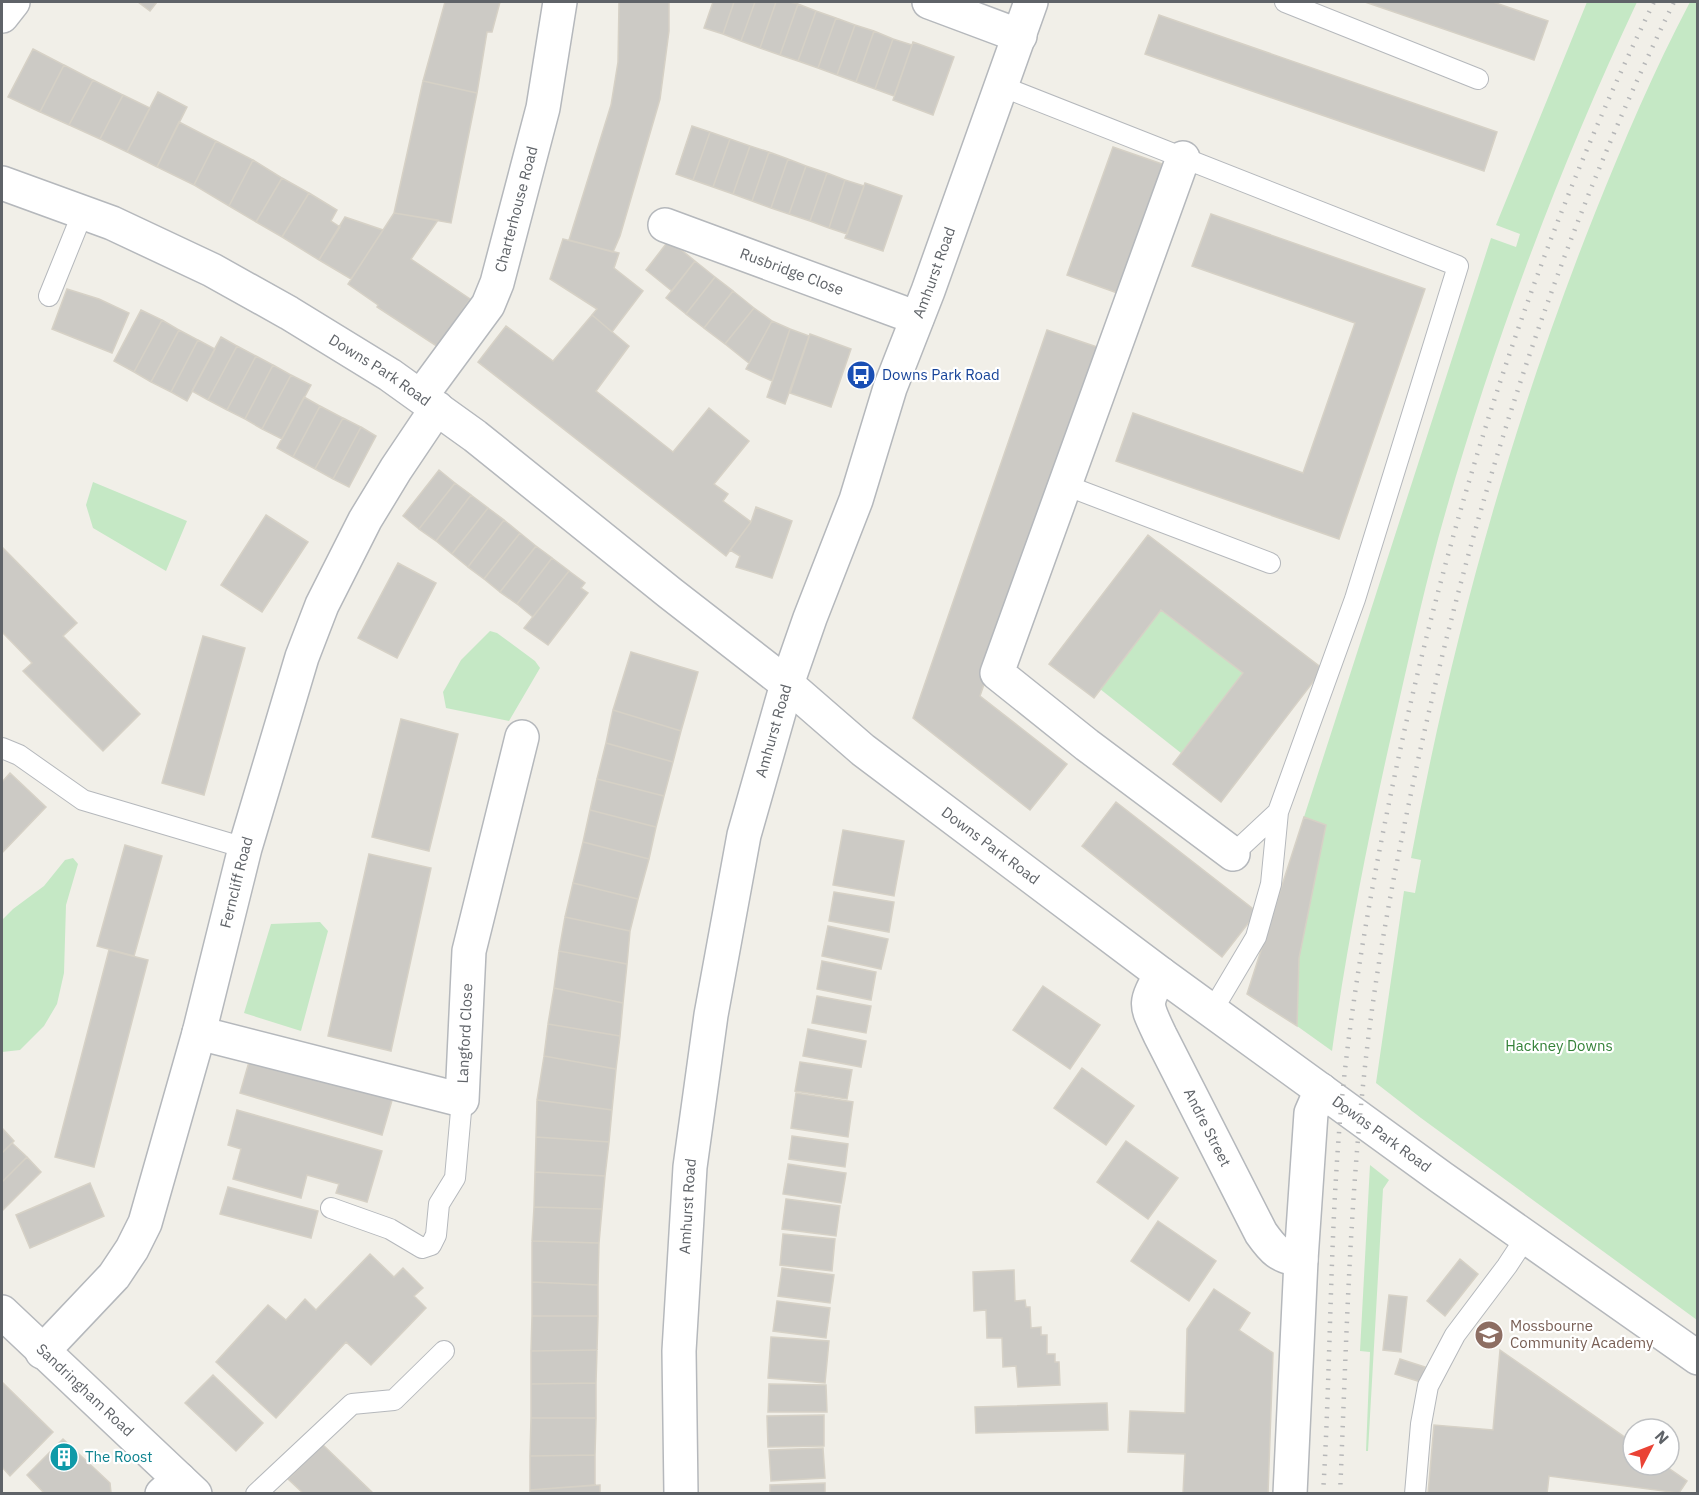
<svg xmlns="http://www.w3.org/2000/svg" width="1699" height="1495" font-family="'IBM Plex Sans',sans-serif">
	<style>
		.green { fill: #c5e8c5 }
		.building { fill: #cccac5; stroke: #d6d1c6; stroke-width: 1.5 }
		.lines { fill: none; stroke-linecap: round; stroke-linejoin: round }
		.service-casing { stroke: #b5b8bc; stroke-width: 22 }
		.minor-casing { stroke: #b5b8bc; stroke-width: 36 }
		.tertiary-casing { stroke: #b5b8bc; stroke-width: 36 }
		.service { stroke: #fff; stroke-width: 20 }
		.minor { stroke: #fff; stroke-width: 33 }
		.tertiary { stroke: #fff; stroke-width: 33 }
		.rail { stroke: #b6b7b8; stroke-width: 4.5; stroke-dasharray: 1.5 8; stroke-linecap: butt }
		.labels { text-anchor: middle; stroke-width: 4.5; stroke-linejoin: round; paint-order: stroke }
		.street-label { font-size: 15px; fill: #5f6368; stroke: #fff }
		.transit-label { font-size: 15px; fill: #164399; stroke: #fff; text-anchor: start }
		.park-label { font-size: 15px; fill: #348238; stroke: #fff }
		.education-label { font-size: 15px; fill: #785e54; stroke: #fff; text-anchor: start }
		.culture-label { font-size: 15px; fill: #0d838f; stroke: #fff; text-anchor: start }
	</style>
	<rect width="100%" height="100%" fill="#f1efe8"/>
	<!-- green -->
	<path class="green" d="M1587 2H1637C1556 174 1489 354 1438 539 1421 602 1407 667 1392 732 1368 838 1347 944 1332 1051L1297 1026 1299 958 1325 825 1304 817 1491 238 1516 247 1520 234 1496 225Z
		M1690 2H1698L1697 1320 1421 1118 1376 1083 1404 891 1415 893 1421 860 1411 858C1452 638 1512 421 1595 213 1624 141 1654 70 1690 2Z
		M93 482 187 521 166 571 93 528 86 505Z
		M1161 610 1243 673 1181 753 1100 689Z
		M490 631 497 633 535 661 540 668 509 721 446 708 443 692 461 660Z
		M73 858 78 864 66 905 64 973 57 1004 44 1026 20 1050 2 1052V920L13 909 44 886 65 860Z
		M320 922 328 931 301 1031 244 1013 271 924Z
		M1370 1165 1389 1180 1383 1189 1368 1451H1366L1370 1352 1360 1351Z"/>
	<!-- building -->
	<path class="building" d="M138 2H157L150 11Z
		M445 2H500L492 32H487L477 93 423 81Z
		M619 2H669V31L660 99 620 236 613 252 569 240 611 105 618 62Z
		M713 2H734L723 34 704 28Z
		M734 2H755L741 41 723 34Z
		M755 2H776L760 48 741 41Z
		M776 2H790L798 4 780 55 760 48Z
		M1365 2H1493L1548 21 1534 60Z
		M798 4 816 11 798 61 780 55Z
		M816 11 836 18 818 68 798 61Z
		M1159 15 1497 132 1484 171 1145 54Z
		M836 18 855 25 837 75 818 68Z
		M855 25 874 31 856 82 837 75Z
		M874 31 893 39 875 89 856 82Z
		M893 39 912 45 894 96 875 89Z
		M913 42 954 57 933 115 893 100Z
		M33 49 64 65 40 112 8 97Z
		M64 65 93 80 69 125 40 112Z
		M93 80 123 95 100 139 69 125Z
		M423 81 477 93 451 223 394 213Z
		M158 92 187 107 157 167 127 152Z
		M123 95 150 108 127 152 100 139Z
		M179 122 216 141 194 185 157 167Z
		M692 126 710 132 693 180 676 174Z
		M710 132 730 139 713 187 693 180Z
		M730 139 750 146 733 194 713 187Z
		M216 141 253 160 229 206 194 185Z
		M750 146 769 152 752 201 733 194Z
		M1113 147 1168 166 1123 295 1067 275Z
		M769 152 788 159 771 208 752 201Z
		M788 159 806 166 789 214 771 208Z
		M253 160 282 178 256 222 229 206Z
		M806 166 827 173 810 221 789 214Z
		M827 173 845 180 829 228 810 221Z
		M282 178 309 193 282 237 256 222Z
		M845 180 864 186 847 234 829 228Z
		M865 183 902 196 883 251 845 238Z
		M309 193 337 210 331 221 340 227 319 260 282 237Z
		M394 213 438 220 411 259 470 299 438 347 377 307 378 305 348 284Z
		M1211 214 1425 289 1339 539 1116 461 1133 413 1303 473 1355 323 1192 266Z
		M345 217 383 230 351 279 319 260Z
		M563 239 619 253 614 268 643 291 612 332 592 315 597 309 550 279Z
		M669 240 695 261 672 291 646 270Z
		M695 261 715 277 686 314 666 298Z
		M715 277 733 291 704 328 686 314Z
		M67 289 99 299 129 313 112 353 52 329Z
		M733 291 754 308 725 344 704 328Z
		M754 308 772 321 749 363 725 344Z
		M141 310 162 320 134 372 114 361Z
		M592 315 629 346 596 391 673 452 709 408 749 441 714 484 728 494 723 501 751 522 726 556 478 362 506 326 553 361Z
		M162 320 179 330 151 382 134 372Z
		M772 321 790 329 772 381 746 369Z
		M790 329 809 336 785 404 767 397Z
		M179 330 198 340 171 392 151 382Z
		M1047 330 1100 348 980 696 1067 764 1030 810 913 718Z
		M810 334 851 349 831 407 790 393Z
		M221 337 237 346 208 400 192 391Z
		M198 340 215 349 187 401 171 392Z
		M237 346 256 356 227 410 208 400Z
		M256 356 273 365 245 419 227 410Z
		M273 365 291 375 262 429 245 419Z
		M291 375 311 385 282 439 262 429Z
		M304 397 320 406 293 457 277 448Z
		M320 406 343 418 315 469 293 457Z
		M343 418 361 427 333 479 315 469Z
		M361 427 376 436 349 487 333 479Z
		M439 470 455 483 419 529 403 516Z
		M455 483 471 495 436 541 419 529Z
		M471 495 488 508 452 554 436 541Z
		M756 507 792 521 772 578 736 567 740 556 730 550 751 522Z
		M488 508 504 520 468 567 452 554Z
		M266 515 308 542 262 612 221 585Z
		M504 520 520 533 484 579 468 567Z
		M520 533 536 546 500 592 484 579Z
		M1148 535 1323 669 1221 802 1173 764 1243 673 1161 610 1094 698 1049 664Z
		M536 546 552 558 517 604 500 592Z
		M2 547 77 623 63 636 140 714 103 751 23 671 32 663 2 632Z
		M552 558 569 571 533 617 517 604Z
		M398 563 436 583 397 658 358 638Z
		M569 571 585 583 581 588 588 593 548 645 524 628Z
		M203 636 245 648 204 795 162 783Z
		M631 652 698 672 681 731 613 710Z
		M613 710 681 731 673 762 606 743Z
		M401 719 458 734 429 851 372 837Z
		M606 743 673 762 664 796 597 779Z
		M10 773 46 807 2 853V782Z
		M597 779 664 796 656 827 590 810Z
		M1116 802 1257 912 1222 957 1082 846Z
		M590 810 656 827 649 859 583 842Z
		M1304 817 1326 825 1299 958 1297 1026 1247 994Z
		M843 830 904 841 894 896 833 885Z
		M583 842 649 859 638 899 573 883Z
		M125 845 162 856 134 956 97 946Z
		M369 854 431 868 391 1051 328 1036Z
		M573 883 638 899 630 931 565 917Z
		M834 892 894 902 889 932 829 921Z
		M565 917 630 931 627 964 559 951Z
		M828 926 888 939 881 969 822 956Z
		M109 950 148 960 94 1167 55 1157Z
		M559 951 627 964 623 1003 554 988Z
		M822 961 876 972 871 1000 817 989Z
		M1043 986 1100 1025 1070 1069 1013 1030Z
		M554 988 623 1003 620 1036 548 1024Z
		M817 996 871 1006 866 1033 812 1023Z
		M548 1024 620 1036 616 1069 544 1056Z
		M808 1029 866 1041 861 1067 803 1056Z
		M251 1055 393 1097 382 1135 240 1093Z
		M544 1056 616 1069 612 1110 537 1100Z
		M800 1062 852 1070 847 1099 795 1091Z
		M1082 1068 1134 1106 1106 1145 1054 1108Z
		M796 1093 853 1102 848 1137 791 1128Z
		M537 1100 612 1110 609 1142 536 1137Z
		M237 1110 382 1151 367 1202 336 1193 339 1184 307 1175 301 1198 233 1179 241 1149 228 1145Z
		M2 1128 14 1141 2 1153Z
		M792 1136 848 1144 845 1167 789 1159Z
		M536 1137 609 1142 605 1176 535 1172Z
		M1126 1141 1178 1178 1148 1219 1097 1182Z
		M12 1143 27 1157 2 1182V1153Z
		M27 1157 41 1172 2 1211V1182Z
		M788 1164 846 1173 841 1203 783 1194Z
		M535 1172 605 1176 602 1209 534 1207Z
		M90 1183 104 1216 30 1248 16 1215Z
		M228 1187 318 1211 311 1238 220 1214Z
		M786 1199 840 1206 836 1236 782 1229Z
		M534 1207 602 1209 599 1243 532 1241Z
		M1158 1221 1216 1261 1189 1301 1131 1261Z
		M783 1234 835 1239 832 1271 780 1265Z
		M532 1241 599 1243 598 1285 532 1282Z
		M370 1254 394 1277 403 1268 423 1288 414 1296 426 1308 371 1365 346 1342 276 1418 216 1362 268 1305 286 1320 305 1299 316 1310Z
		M1460 1259 1478 1274 1445 1316 1427 1301Z
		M782 1268 834 1275 830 1303 778 1296Z
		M1014 1270 1015 1301 1025 1300 1026 1307H1030L1031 1328 1041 1327V1335H1047V1354H1055V1362H1059L1060 1385 1018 1387 1016 1366 1003 1367 1002 1338H987L986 1310 974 1311 973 1272Z
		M532 1282 598 1285V1316H532Z
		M1214 1289 1250 1313 1239 1330 1273 1353 1268 1494H1183L1185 1454 1128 1452 1130 1411 1185 1413 1187 1329Z
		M1389 1295 1407 1297 1401 1352 1383 1350Z
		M777 1301 830 1308 826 1338 773 1331Z
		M532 1316H598L597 1350 531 1351Z
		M771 1337 829 1341 825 1383 768 1378Z
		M597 1350 596 1383 531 1384V1351Z
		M1500 1350 1633 1443V1465H1664L1687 1481 1679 1493 1549 1476 1547 1494H1428L1434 1425 1493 1430Z
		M1400 1359 1425 1367 1421 1382 1395 1374Z
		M213 1375 263 1423 236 1451 185 1403Z
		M2 1382 53 1432 10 1476 2 1467Z
		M596 1383V1418H531V1384Z
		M769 1384 826 1385 827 1412H768Z
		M1107 1403 1108 1430 976 1433 975 1407Z
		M824 1415V1446L768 1447 767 1416Z
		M531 1418H596L595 1455 530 1456Z
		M63 1439 110 1483 111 1493 45 1494 27 1475Z
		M322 1444 374 1494H304L288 1479Z
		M823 1448 825 1478 771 1481 769 1450Z
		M595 1455V1485L530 1490V1456Z
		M825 1483V1494H770V1485Z
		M600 1485V1494H530V1490Z"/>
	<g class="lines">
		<!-- service casing -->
		<g class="service-casing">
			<path id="service" d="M1285 2 1478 79
				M1001 86 1458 266 1355 599 1278 812 1233 854
				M49 296 83 212
				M1065 485 1270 563
				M2 748 19 755 83 800 245 848
				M1212 1011 1256 937 1271 884 1278 812
				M331 1208 390 1229 422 1248 431 1245 436 1235 439 1204 455 1178 462 1100
				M256 1494 352 1404 394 1400 444 1351
				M1415 1494 1421 1424 1428 1386 1455 1335 1507 1266 1526 1237"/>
		</g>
		<!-- minor casing -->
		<g class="minor-casing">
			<g id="minor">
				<path d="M929 2 1020 36"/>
				<path d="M2 16 13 2"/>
				<path d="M1183 158 997 673 1087 745 1233 854"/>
				<path id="s1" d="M665 225 917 318"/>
				<path id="s2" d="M421 396 488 305 497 283 543 108 560 2"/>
				<path id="s3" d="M787 684 863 750 1161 974 1442 1178 1698 1358"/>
				<path id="s4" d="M1161 974C1144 1005 1145 1003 1160 1035L1261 1233C1273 1250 1279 1257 1301 1260"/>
				<path id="s5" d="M199 1033 462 1100 469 951 522 737"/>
				<path id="s6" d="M42 1352 114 1276 132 1249 145 1223 199 1033 245 848 302 657 322 605 365 520 396 469 437 408"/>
				<path d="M162 1494 179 1479"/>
				<path d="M1290 1494 1301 1260 1311 1113 1321 1090"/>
			</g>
		</g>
		<!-- tertiary casing -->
		<g class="tertiary-casing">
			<g id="tertiary">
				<path id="s7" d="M2 183 112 223 212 270 289 313 390 375 475 436 670 593 787 684"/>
				<path id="s8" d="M2 1312 195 1494"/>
				<path id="s9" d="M681 1494 679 1351 690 1167 711 1015 744 835 787 684 810 618 856 500 890 388 928 291 1031 2"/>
			</g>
		</g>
		<!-- service -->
		<use href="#service" class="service"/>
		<!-- minor -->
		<use href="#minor" class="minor"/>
		<!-- tertiary -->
		<use href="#tertiary" class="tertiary"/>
		<!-- rail -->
		<path class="rail" d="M1323 1494C1332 1349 1329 1204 1346 1061 1360 943 1383 826 1409 710 1465 467 1544 226 1654 2
			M1340 1494C1346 1354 1349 1215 1364 1076 1375 968 1396 862 1419 756 1476 496 1557 241 1674 2"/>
	</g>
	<!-- icons -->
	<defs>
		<g id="bus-disc" transform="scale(1.5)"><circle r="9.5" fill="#1a4fb4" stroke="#fff"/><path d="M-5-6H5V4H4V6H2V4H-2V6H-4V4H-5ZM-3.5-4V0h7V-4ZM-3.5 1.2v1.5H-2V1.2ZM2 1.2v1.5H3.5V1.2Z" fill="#fff"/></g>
		<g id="school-disc" transform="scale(1.5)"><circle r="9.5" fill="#8d6e63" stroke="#fff"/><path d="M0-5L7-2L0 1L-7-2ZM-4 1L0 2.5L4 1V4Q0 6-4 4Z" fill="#fff"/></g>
		<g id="building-disc" transform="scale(1.5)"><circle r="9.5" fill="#0f9aa8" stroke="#fff"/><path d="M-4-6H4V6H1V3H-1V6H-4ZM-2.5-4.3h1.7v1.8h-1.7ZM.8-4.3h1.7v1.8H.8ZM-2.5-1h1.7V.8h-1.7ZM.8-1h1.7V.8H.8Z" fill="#fff"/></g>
	</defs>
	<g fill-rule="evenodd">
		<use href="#bus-disc" x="861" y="375"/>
		<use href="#school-disc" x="1489" y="1335"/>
		<use href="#building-disc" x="64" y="1457"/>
	</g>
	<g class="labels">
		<!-- street labels -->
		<g class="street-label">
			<text dy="5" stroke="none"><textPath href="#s2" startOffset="213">Charterhouse Road</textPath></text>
			<text dy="5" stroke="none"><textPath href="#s1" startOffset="135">Rusbridge Close</textPath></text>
			<text dy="5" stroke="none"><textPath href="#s9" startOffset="1258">Amhurst Road</textPath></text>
			<text dy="5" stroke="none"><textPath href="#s7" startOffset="423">Downs Park Road</textPath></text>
			<text dy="5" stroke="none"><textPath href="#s9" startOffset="772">Amhurst Road</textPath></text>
			<text dy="5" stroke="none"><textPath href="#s3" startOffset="260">Downs Park Road</textPath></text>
			<text dy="5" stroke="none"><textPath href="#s6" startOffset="519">Ferncliff Road</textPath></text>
			<text dy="5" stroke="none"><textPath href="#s5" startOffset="338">Langford Close</textPath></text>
			<text dy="5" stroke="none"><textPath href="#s4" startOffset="170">Andre Street</textPath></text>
			<text dy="5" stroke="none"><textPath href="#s3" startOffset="746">Downs Park Road</textPath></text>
			<text dy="5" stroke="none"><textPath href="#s9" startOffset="288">Amhurst Road</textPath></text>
			<text dy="5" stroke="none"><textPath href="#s8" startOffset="114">Sandringham Road</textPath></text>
		</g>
		<!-- transit labels -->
		<g class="transit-label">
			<text x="882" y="380">Downs Park Road</text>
		</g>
		<!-- park labels -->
		<g class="park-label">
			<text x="1559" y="1051">Hackney Downs</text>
		</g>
		<!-- education labels -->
		<g class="education-label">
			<text x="1510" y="1331">Mossbourne<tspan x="1510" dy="17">Community Academy</tspan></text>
		</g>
		<!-- culture labels -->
		<g class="culture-label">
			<text x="85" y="1462">The Roost</text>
		</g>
	</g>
	<!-- border -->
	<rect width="1699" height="1495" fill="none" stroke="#5f6368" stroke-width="6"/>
	<!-- north arrow -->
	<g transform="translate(1651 1447) rotate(48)"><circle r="28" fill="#ffffff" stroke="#bfc1c3" stroke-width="1.5"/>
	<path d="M0-4.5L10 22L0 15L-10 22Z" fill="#ea4335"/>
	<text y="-9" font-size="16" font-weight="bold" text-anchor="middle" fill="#5f6368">N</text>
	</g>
</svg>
